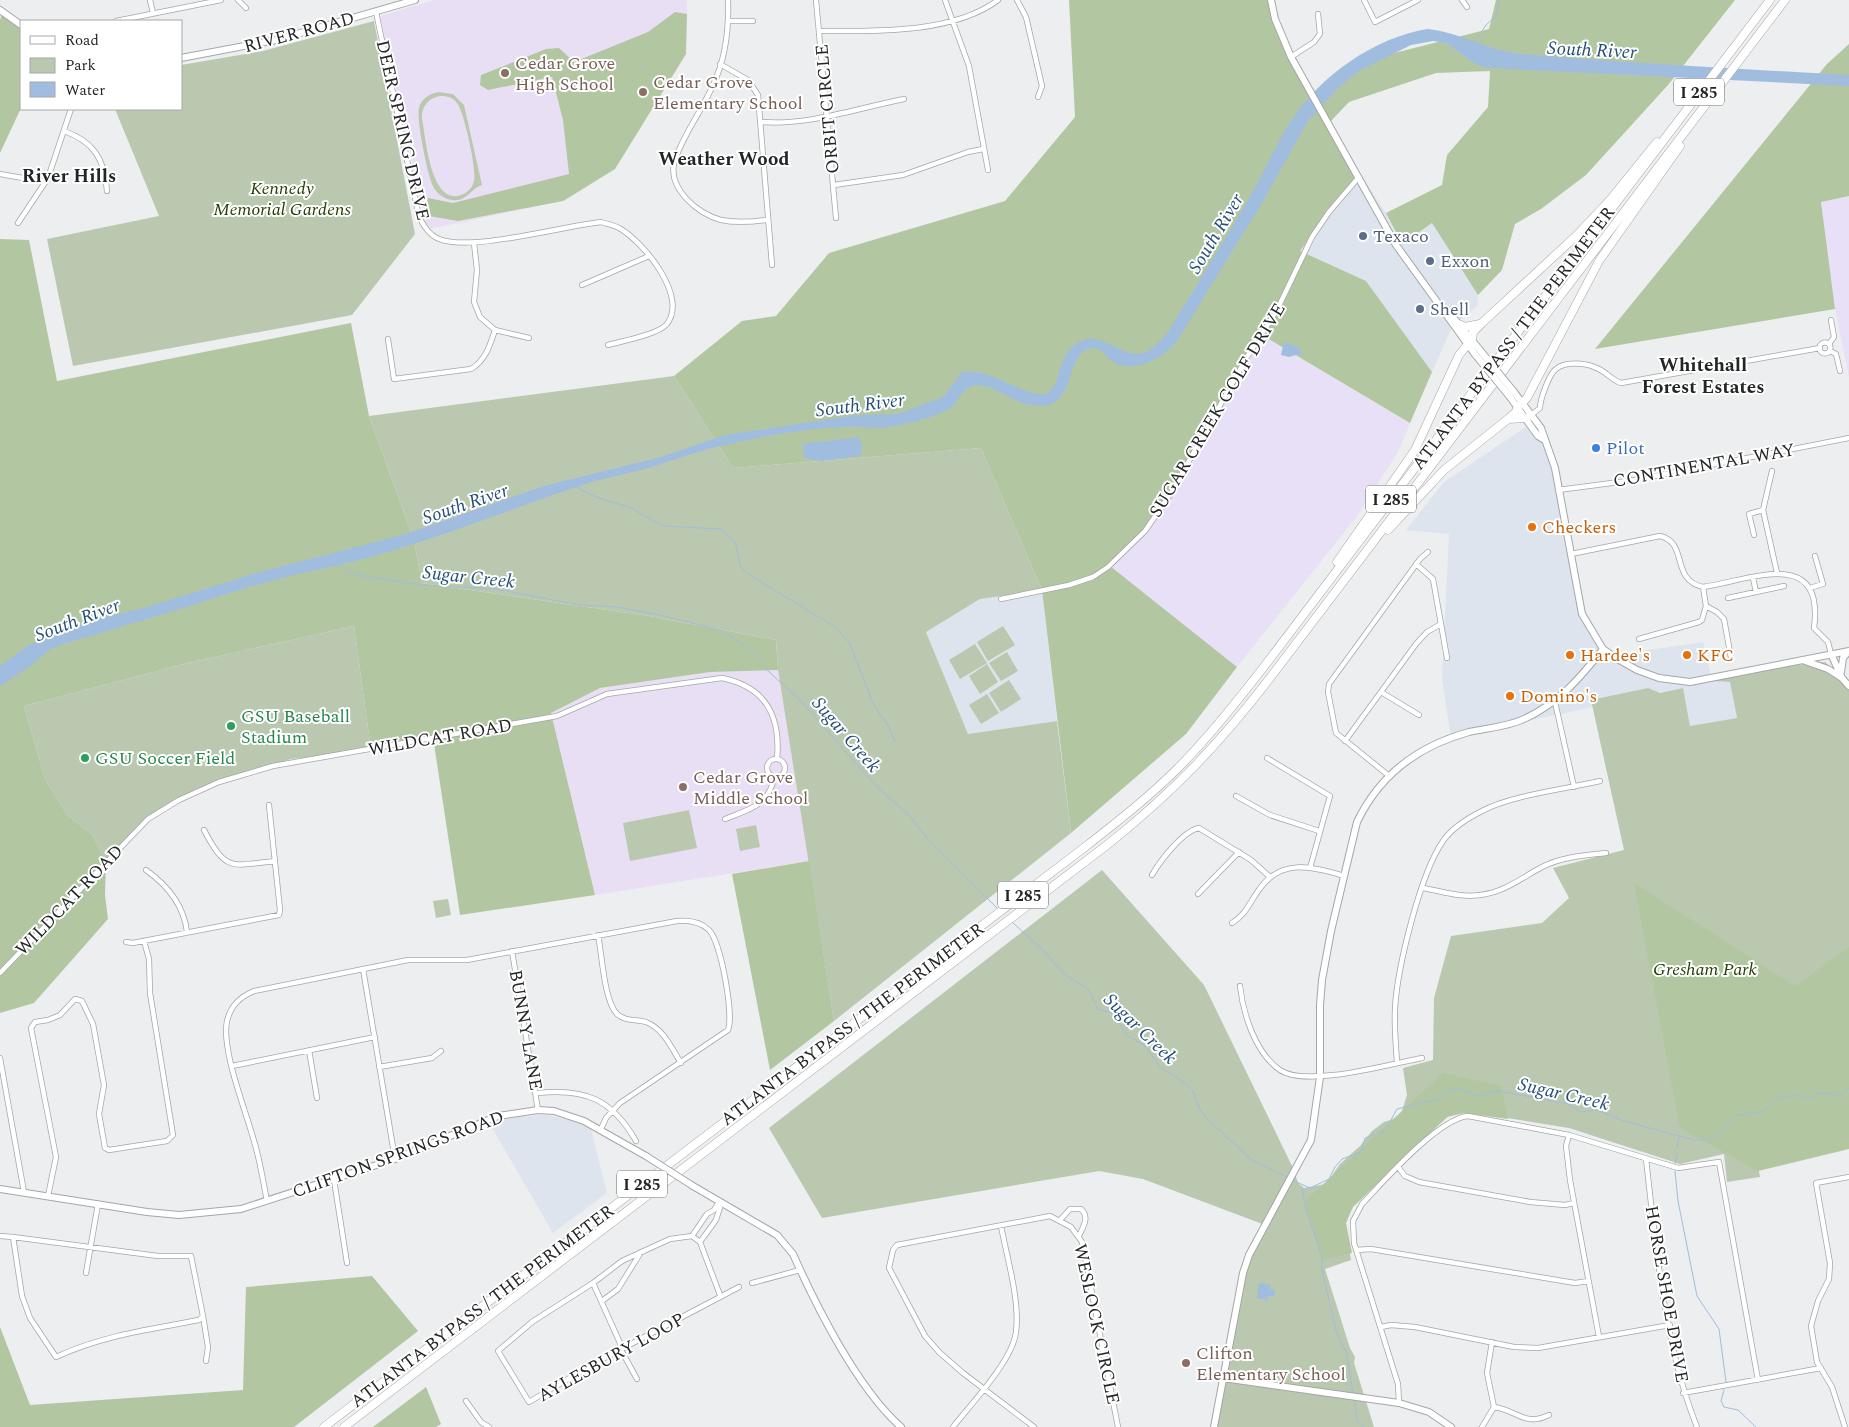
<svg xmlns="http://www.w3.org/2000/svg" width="1849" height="1427" font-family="Spectral,serif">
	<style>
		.built { fill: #dee4ed }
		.industrial { fill: #e7e0f6 }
		.education { fill: #e9dff5 }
		.green { fill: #b9c8ae; fill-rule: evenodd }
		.forest { fill: #b2c7a1 }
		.water { fill: #a0bddf }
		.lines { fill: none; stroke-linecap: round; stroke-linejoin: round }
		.stream { stroke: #a0bddf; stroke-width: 1 }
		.street-casing { stroke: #a4a6a8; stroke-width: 6 }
		.secondary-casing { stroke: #a4a6a8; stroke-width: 8 }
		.highway-casing { stroke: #a4a6a8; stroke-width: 9 }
		.street { stroke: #fff; stroke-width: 4.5 }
		.secondary { stroke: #fff; stroke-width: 6 }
		.highway { stroke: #fff; stroke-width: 8 }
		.secondary-bridge-casing { stroke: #a4a6a8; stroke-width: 8; stroke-linecap: butt }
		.secondary-bridge { stroke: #fff; stroke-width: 6 }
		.education-dot { fill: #8d6e63; stroke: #fff; stroke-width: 2 }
		.service-dot { fill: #5c6f8a; stroke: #fff; stroke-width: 2 }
		.shop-dot { fill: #3f7fe0; stroke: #fff; stroke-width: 2 }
		.food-dot { fill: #e8710a; stroke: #fff; stroke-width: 2 }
		.leisure-dot { fill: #2e9e5b; stroke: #fff; stroke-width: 2 }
		.labels { text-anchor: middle; stroke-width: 4; stroke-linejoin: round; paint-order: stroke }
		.shield { fill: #fff; stroke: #666; stroke-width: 1 }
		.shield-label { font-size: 16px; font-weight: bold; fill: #242525 }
		.street-label { font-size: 18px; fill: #242525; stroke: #fff }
		.education-label { font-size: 18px; fill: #785e54; stroke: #fff; text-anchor: start }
		.park-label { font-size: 18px; font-style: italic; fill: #253e03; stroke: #fff }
		.service-label { font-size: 18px; fill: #4e5e75; stroke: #fff; text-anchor: start }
		.shop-label { font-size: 18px; fill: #366cbe; stroke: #fff; text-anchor: start }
		.food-label { font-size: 18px; fill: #c56008; stroke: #fff; text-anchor: start }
		.leisure-label { font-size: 18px; fill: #27864d; stroke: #fff; text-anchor: start }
		.water-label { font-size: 19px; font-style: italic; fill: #254e7a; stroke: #fff }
		.neighbourhood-label { font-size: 19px; font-weight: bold; fill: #242525; stroke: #fff }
	</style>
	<rect width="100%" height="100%" fill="#eceef0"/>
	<!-- built -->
	<path class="built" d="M1359 172 1386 213 1401 244 1432 223 1478 295 1477 306 1452 327 1432 372 1366 281 1299 251Z
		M1533 422 1541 427 1558 490 1574 593 1585 625 1608 656 1703 642 1712 681 1730 682 1737 718 1690 726 1682 688 1451 737 1442 679 1449 534 1406 530 1444 482Z
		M1042 590 1057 721 968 734 926 632 980 599Z
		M546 1115 590 1125 607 1193 553 1233 487 1119Z"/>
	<!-- industrial -->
	<path class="industrial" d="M1849 196V377L1835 309 1821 202Z
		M1262 335 1410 423 1399 450 1357 516 1237 667 1110 566Z"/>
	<!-- education -->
	<path class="education" d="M434 0H687L686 54 615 169 566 200 425 230V220L380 16Z
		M778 670 809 861 595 895 551 713 600 688 710 672Z"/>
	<!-- green -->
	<path class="green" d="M374 21 415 234 352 315 73 366 47 239 159 216 115 109H181V65L263 51Z
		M438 92 453 94 464 105 482 185C471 188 467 202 452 200 445 199 438 195 434 188 428 179 416 118 419 108 421 99 429 94 438 92ZM440 96C447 96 453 97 457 103 464 111 477 171 474 181 472 189 466 194 458 196 430 200 426 139 422 119 421 107 428 98 440 96Z
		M674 376 733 468 981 448 1042 590 980 599 926 632 968 734 1057 721 1071 833 834 1021 778 670 776 640 649 616 422 583 414 540 369 416Z
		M354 626 371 750 291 759 196 789 153 814 106 861 92 834 68 816 45 779 24 706 188 663Z
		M1003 626 1015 645 988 661 977 642Z
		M975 644 987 663 960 679 949 660Z
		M1007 652 1018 671 1001 681 989 663Z
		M1825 662 1849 684V1147L1748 1112 1760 1177 1727 1182 1724 1154 1680 1164 1569 1128 1470 1112 1450 1115 1390 1166 1354 1203 1345 1223 1351 1260 1325 1269 1350 1348 1355 1357 1354 1363 1374 1427H1212L1244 1265 1265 1225 1143 1179 1099 1171 822 1218 769 1128 1102 870 1204 985 1293 1168 1298 1183 1304 1188 1326 1184 1340 1164 1360 1146 1372 1131 1384 1122 1400 1117 1407 1095 1403 1068 1433 1060 1434 998 1451 936 1542 923 1569 898 1553 868 1624 850 1591 700 1648 688 1660 693 1683 688 1690 726 1737 718 1730 682 1712 681 1768 668Z
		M987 664 998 682 980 694 969 676Z
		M1009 680 1021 699 1001 712 989 693Z
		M987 694 999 713 981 724 969 705Z
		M689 810 697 848 630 861 623 823Z
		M756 825 760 847 740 851 736 829Z
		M448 899 451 915 436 918 433 901Z"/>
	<!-- forest -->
	<path class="forest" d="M1069 0H1267L1311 96 1355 63 1489 29 1496 0H1735L1668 85 1586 175 1541 209 1515 224 1502 270 1478 295 1432 223 1402 244 1386 213 1442 185 1447 155 1488 107 1490 71 1436 73 1349 102 1330 122 1359 172 1300 251 1366 281 1432 372 1410 423 1262 335 1167 500 1136 540 1110 566 1237 667 1186 734 1071 833 1042 590 981 448 733 468 674 376 742 321 776 316 829 253 1005 201 1075 117Z
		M675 12 687 14 686 54 615 169 563 201 458 221 429 216 425 209 428 198 453 203 569 174 563 120 552 77 488 90 480 85 481 75 546 49 559 48 574 62 648 32Z
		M2 13 21 24V108L0 153V20Z
		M1849 44V196L1821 202 1835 309 1595 349 1827 64Z
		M0 239 29 240 57 381 351 323 369 416 414 540 422 583 649 616 776 640 778 670 710 672 600 688 551 713 595 895 460 915 433 737 371 750 354 626 188 663 24 706 45 779 68 816 92 834 106 861 105 895 108 919 34 1003 0 1013Z
		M809 861 834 1021 770 1070 732 874Z
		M1634 883 1795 986 1849 947V1149L1758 1171 1680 1128Z
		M1443 1073 1501 1086 1508 1119 1464 1113 1447 1117 1353 1207 1346 1223 1352 1253 1322 1260 1304 1202Z
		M372 1276 418 1331 294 1427H0V1327L30 1405 243 1390 246 1287Z
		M426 1387 441 1424 436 1427H373Z"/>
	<!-- water -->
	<path class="water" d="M1427 29C1460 32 1488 51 1522 54 1631 63 1740 69 1849 75V86L1489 68 1477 65 1446 43 1433 41 1411 45 1359 71 1337 89 1308 121 1262 203 1177 341C1164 358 1135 374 1113 362 1106 358 1102 347 1094 348 1066 349 1076 400 1047 405 1016 411 994 380 973 386 960 390 958 405 947 410 932 418 910 423 894 426 878 430 862 426 846 427 806 428 764 436 725 445 703 449 683 457 661 464 634 473 606 477 579 486 517 507 457 531 394 550 358 562 319 569 282 578 254 585 227 594 200 603 154 617 107 631 60 645L49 650 29 667 0 686V666L27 646 75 625 147 607 256 573 406 534 544 486 661 457 725 435 857 415 898 414 943 397 962 372C993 367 1017 396 1047 394 1064 382 1055 350 1084 340 1106 332 1129 367 1152 348 1158 344 1163 337 1168 332 1195 287 1223 243 1249 198 1264 173 1275 146 1291 121 1320 76 1374 38 1427 29Z
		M1284 342 1298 347 1303 353 1289 357 1281 355Z
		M858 437 862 445 860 456 821 461 804 458 803 444Z
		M1259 1283 1271 1285 1270 1289 1275 1290 1274 1296H1268L1267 1300 1257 1298Z"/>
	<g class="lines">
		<!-- stream -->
		<path class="stream" d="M1474 43 1486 25 1497 15 1499 0
			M576 487 596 497 631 508 663 526 721 529 735 542 741 567 745 572 835 627 850 644 874 706 888 725 895 741
			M335 565 357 575 422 585 496 589 579 605 617 607 660 615 723 631 756 654 767 670 801 701 877 787 908 814 926 837 998 909
			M1012 922 1045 952 1064 974 1088 989 1098 1009 1112 1013 1127 1035 1145 1046 1160 1067 1184 1082 1193 1091 1200 1110 1207 1119 1252 1160 1287 1177
			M1677 1148 1679 1137
			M1675 1164 1677 1154
			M1675 1171 1678 1201 1697 1296 1719 1329 1726 1382
			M1294 1181 1310 1188 1329 1179 1335 1167 1342 1159 1361 1152 1365 1138 1385 1131 1397 1109 1438 1099 1450 1090 1458 1088 1475 1096 1499 1091 1568 1104 1581 1112 1597 1110 1624 1121 1679 1136 1695 1140 1713 1139 1736 1116 1764 1111 1777 1098 1796 1095 1808 1099 1818 1093 1842 1095 1849 1088
			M1302 1187 1306 1210 1321 1253
			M1322 1258V1270L1336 1331 1347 1354 1353 1394
			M1724 1390 1721 1401 1724 1407 1738 1410 1756 1427
			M1354 1401 1357 1420 1364 1427"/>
		<!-- street casing -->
		<g class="street-casing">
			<path id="street" d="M150 0 153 13
				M238 0 246 8
				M728 0C729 28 725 60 713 85 702 111 684 133 675 160 666 187 697 214 721 220 736 223 751 222 766 220
				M816 0 836 218
				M945 0 969 66 988 170
				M1017 0 1026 17 1042 86 1038 97
				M1364 0 1375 22 1418 0
				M1462 0 1467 7
				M376 12 419 217C424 226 429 235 439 239 471 252 563 226 601 222 607 224 614 225 619 228 643 241 690 298 666 325 656 335 622 341 608 345
				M116 21 221 0
				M729 21H753
				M820 31C874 31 953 34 998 0
				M1291 57 1314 42 1320 34 1318 14
				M720 64 748 80 758 95 772 265
				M761 122C808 126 858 108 904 99
				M64 131C93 141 105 159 107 191
				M0 174 45 182
				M834 185 903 175 968 152 983 149
				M18 223 48 178 71 109
				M474 243 477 270 474 302 480 317 495 330 529 338
				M582 285 649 256
				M388 339 394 379 471 369C486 360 490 345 495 330
				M1819.5 348a5.5 5.5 0 1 1 11 0a5.5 5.5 0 1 1-11 0Z
				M1829 344 1834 337 1831 320
				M1830 351 1836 354 1840 371
				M1530 416 1540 408C1540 400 1549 374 1556 369 1565 361 1585 363 1594 367 1605 370 1611 380 1621 383L1820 348
				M1558 490 1635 480 1849 438
				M1763 510 1772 471
				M1754 535 1749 514 1763 510 1777 573
				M1571 554 1660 536C1689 543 1670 580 1703 587 1750 580 1825 546 1814 628L1828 642 1831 654
				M1416 564 1433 579 1447 658
				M1753 578 1756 592
				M1703 587 1706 606 1717 612 1724 619 1731 658
				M1810 588 1823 584 1815 556
				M1728 598 1784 586
				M1001 599 1069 585 1093 577 1108 567 1145 531 1171 493 1247 357 1277 310 1312 237 1329 212 1359 177
				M1639 639 1699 622 1702 620 1706 606
				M1381 692 1419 715
				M1555 702 1574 787
				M1345 741 1416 644 1427 632 1441 624
				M1267 758 1330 796 1310 868
				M767 768a9 9 0 1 1 18 0a9 9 0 1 1-18 0Z
				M1388 775 1336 733 1328 692 1329 684 1420 559 1428 552
				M1236 796 1270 815 1319 831
				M725 819C748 810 770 805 774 777
				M204 830C226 872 231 866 275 861
				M146 870C167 885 184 906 187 932
				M1152 875C1160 861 1183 831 1199 828L1251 860 1270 877
				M1423 888C1441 891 1461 898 1480 895 1505 892 1521 878 1542 867 1561 857 1585 855 1606 853
				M1198 894 1239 852
				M1232 923C1246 914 1249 904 1258 891 1280 858 1312 866 1344 876
				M598 935C602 954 604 1001 617 1014 626 1022 636 1019 646 1022 664 1029 672 1049 681 1063
				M126 942 133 943 279 915 280 910 269 805
				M512 951 538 1110
				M363 969 395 1159
				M0 973 148 819 179 800 219 782 273 766 557 716 607 694 722 678C766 687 781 716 777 759
				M1240 986C1243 1013 1255 1053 1280 1070 1306 1088 1390 1064 1422 1058
				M309 1050 317 1098
				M0 1058 24 1192
				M1397 1063C1396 1045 1394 1027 1395 1009 1397 969 1420 874 1443 841 1452 828 1468 818 1482 811 1512 795 1566 789 1600 781
				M232 1066 375 1037
				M379 1067 432 1058 441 1051
				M537 1093C585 1088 612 1099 636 1141
				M1569 1135 1566 1146 1570 1180 1599 1337
				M1646 1159C1656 1246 1664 1345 1697 1427
				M1398 1167 1405 1176 1419 1182 1530 1202 1565 1205 1574 1203
				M334 1180 347 1263
				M48 1196 56 1157 31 1028 35 1022 48 1020 60 1015 75 999 82 1001 93 1024 104 1085 99 1114 105 1148 109 1150 167 1141 173 1135 150 993 149 959 144 941
				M267 1201C263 1181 260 1160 254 1141 246 1111 221 1050 227 1021 231 1005 240 997 254 991L408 960H467L677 921C689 920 700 921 709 930 721 942 734 1015 728 1030L620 1103 606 1118 601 1129
				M719 1202 714 1210 707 1214 692 1236 670 1239 622 1261 593 1283 532 1322 498 1351 529 1402 595 1363 739 1287
				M1060 1220 1070 1209H1081C1090 1217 1083 1227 1079 1236
				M0 1236 13 1237
				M692 1236 700 1242 720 1295
				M13 1237 158 1256H191L203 1316 199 1320C150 1329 101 1336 56 1357L30 1318 22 1296Z
				M700 1242 716 1220 721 1204
				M1356 1250 1371 1249 1575 1283 1589 1281
				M86 1273 98 1204
				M593 1283 620 1343 621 1350 637 1379
				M752 1283 800 1270
				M602 1301 618 1289 641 1252
				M203 1316 208 1347 206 1361
				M1381 1327 1391 1325 1415 1327 1514 1347 1538 1348 1670 1325
				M1683 1393 1821 1368
				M466 1401 481 1422 489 1427
				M1399 1403 1398 1384 1354 1243 1353 1221 1362 1204C1384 1181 1438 1119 1468 1116L1569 1135 1678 1168 1719 1162 1758 1380
				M1494 1407C1517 1410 1524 1427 1549 1415
				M953 1427C971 1404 1013 1360 1016 1332 1020 1300 1007 1258 1001 1226
				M1034 1427 963 1373 939 1352 925 1336 889 1268 893 1250 897 1245 1050 1216 1071 1227 1082 1242 1118 1427
				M1482 1427 1494 1407 1487 1373 1492 1342
				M1845 1427 1832 1387 1817 1362 1811 1326 1818 1301 1829 1279 1830 1263 1816 1183 1849 1177"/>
		</g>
		<!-- secondary casing -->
		<g class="secondary-casing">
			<path id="secondary" d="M1271 0 1275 19 1291 57 1396 245 1474 353
				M0 10 21 25
				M181 58 276 40 415 0
				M1443 308 1447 310 1479 349
				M1514 392 1541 428 1555 468 1582 614 1603 649 1614 657 1637 670 1659 678 1690 682 1849 651
				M1510 397 1538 436 1543 439
				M1831 654 1842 678 1849 686
				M1805 661 1828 669 1842 678
				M1841 672 1843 658 1849 651
				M693 1186 777 1235 793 1254C817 1308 858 1389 901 1427
				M0 1189 147 1212 179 1215 241 1209 395 1159 498 1116 538 1110 554 1111 584 1121 646 1156
				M1223 1378 1399 1403 1429 1412 1451 1427
				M1214 1427 1243 1273 1249 1255 1311 1140 1320 1077V1005L1322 980 1331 931 1357 822C1380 774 1418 746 1469 732 1487 728 1507 727 1524 719 1559 703 1580 678 1603 649"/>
		</g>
		<!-- highway casing -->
		<g class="highway-casing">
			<path id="highway" d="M1458 324 1465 327 1480 324
				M1472 340 1473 332 1482 323 1577 235 1610 200 1657 142
				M1522 403 1527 398 1599 261 1680 146
				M1508 419 1527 418
				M1388 530 1444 470 1508 419 1516 412 1518 406
				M1337 562 1415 450 1459 355 1468 344
				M324 1427 1085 847C1117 822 1149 797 1178 768 1209 737 1236 702 1263 668L1770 0
				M344 1427 1107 845C1174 792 1222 741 1273 674L1785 0"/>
		</g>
		<!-- street -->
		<use href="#street" class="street"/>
		<!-- secondary -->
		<use href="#secondary" class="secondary"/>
		<!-- highway -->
		<use href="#highway" class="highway"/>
		<!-- secondary-bridge casing -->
		<g class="secondary-bridge-casing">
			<path id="secondary-bridge" d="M1479 349 1514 392
				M1474 353 1510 397
				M646 1156 693 1186"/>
		</g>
		<!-- secondary-bridge -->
		<use href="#secondary-bridge" class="secondary-bridge"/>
	</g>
	<!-- markers -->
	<g class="education-dot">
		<circle cx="505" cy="73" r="5"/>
		<circle cx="643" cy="92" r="5"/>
		<circle cx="683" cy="787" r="5"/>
		<circle cx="1186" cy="1363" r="5"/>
	</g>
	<g class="service-dot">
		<circle cx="1363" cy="236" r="5"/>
		<circle cx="1430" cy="261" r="5"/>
		<circle cx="1420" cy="309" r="5"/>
	</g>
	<circle class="shop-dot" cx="1596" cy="448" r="5"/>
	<g class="food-dot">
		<circle cx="1532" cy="527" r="5"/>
		<circle cx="1570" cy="655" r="5"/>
		<circle cx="1687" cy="655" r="5"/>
		<circle cx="1510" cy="696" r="5"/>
	</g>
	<g class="leisure-dot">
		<circle cx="231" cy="726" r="5"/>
		<circle cx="85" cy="758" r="5"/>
	</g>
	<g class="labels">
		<!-- shield labels -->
		<g class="shield">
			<rect x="1674" y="78.5" width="50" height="27" rx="4"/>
			<rect x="1366" y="485.5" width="50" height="27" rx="4"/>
			<rect x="998" y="881.5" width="50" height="27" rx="4"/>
			<rect x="617" y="1170.5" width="50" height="27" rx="4"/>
		</g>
		<g class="shield-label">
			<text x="1699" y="98">I 285</text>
			<text x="1391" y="505">I 285</text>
			<text x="1023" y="901">I 285</text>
			<text x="642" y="1190">I 285</text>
		</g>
		<!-- street labels -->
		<g class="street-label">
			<text transform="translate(299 32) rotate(-15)" y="6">RIVER ROAD</text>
			<text transform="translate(827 109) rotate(-95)" y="6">ORBIT CIRCLE</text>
			<text transform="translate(403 130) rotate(77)" y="6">DEER SPRING DRIVE</text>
			<text transform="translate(1513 338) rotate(-53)" y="6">ATLANTA BYPASS / THE PERIMETER</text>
			<text transform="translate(1217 410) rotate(-59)" y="6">SUGAR CREEK GOLF DRIVE</text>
			<text transform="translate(1704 465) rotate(-10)" y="6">CONTINENTAL WAY</text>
			<text transform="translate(440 737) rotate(-10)" y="6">WILDCAT ROAD</text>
			<text transform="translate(69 900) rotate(-46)" y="6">WILDCAT ROAD</text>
			<text transform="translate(852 1024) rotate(-37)" y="6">ATLANTA BYPASS / THE PERIMETER</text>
			<text transform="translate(526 1030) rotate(80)" y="6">BUNNY LANE</text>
			<text transform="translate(398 1154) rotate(-20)" y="6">CLIFTON SPRINGS ROAD</text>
			<text transform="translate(1667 1294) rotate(80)" y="6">HORSE SHOE DRIVE</text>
			<text transform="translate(482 1306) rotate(-37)" y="6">ATLANTA BYPASS / THE PERIMETER</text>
			<text transform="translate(1097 1324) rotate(78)" y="6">WESLOCK CIRCLE</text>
			<text transform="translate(611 1357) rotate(-29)" y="6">AYLESBURY LOOP</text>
		</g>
		<!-- education labels -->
		<g class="education-label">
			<text x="515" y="69">Cedar Grove<tspan x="515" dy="21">High School</tspan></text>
			<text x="653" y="88">Cedar Grove<tspan x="653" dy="21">Elementary School</tspan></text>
			<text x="693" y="783">Cedar Grove<tspan x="693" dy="21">Middle School</tspan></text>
			<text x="1196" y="1359">Clifton<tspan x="1196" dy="21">Elementary School</tspan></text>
		</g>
		<!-- park labels -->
		<g class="park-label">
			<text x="282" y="194">Kennedy<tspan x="282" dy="21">Memorial Gardens</tspan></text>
			<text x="1705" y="975">Gresham Park</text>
		</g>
		<!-- service labels -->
		<g class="service-label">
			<text x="1373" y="242">Texaco</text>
			<text x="1440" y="267">Exxon</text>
			<text x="1430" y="315">Shell</text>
		</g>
		<!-- shop labels -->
		<g class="shop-label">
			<text x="1606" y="454">Pilot</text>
		</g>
		<!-- food labels -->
		<g class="food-label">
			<text x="1542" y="533">Checkers</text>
			<text x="1580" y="661">Hardee's</text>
			<text x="1697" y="661">KFC</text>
			<text x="1520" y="702">Domino's</text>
		</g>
		<!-- leisure labels -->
		<g class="leisure-label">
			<text x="241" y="722">GSU Baseball<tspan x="241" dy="21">Stadium</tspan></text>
			<text x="95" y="764">GSU Soccer Field</text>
		</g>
		<!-- water labels -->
		<g class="water-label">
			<text transform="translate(1592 49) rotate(3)" y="7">South River</text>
			<text transform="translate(1215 233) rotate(-59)" y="7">South River</text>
			<text transform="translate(860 404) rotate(-7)" y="7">South River</text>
			<text transform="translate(465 503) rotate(-19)" y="7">South River</text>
			<text transform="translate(469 576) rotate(6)" y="7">Sugar Creek</text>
			<text transform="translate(77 619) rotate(-21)" y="7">South River</text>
			<text transform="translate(847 734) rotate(49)" y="7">Sugar Creek</text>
			<text transform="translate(1141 1028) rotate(44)" y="7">Sugar Creek</text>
			<text transform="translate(1564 1093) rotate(13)" y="7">Sugar Creek</text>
		</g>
		<!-- neighbourhood labels -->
		<g class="neighbourhood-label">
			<text x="724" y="165">Weather Wood</text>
			<text x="69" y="182">River Hills</text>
			<text x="1703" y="371">Whitehall<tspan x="1703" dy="22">Forest Estates</tspan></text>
		</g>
	</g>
	<!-- legend -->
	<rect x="20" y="20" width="162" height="90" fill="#ffffff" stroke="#a7a8a8"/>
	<rect x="30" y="36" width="25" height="8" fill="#ffffff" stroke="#a7a8a8"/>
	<text x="65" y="45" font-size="15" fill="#242525">Road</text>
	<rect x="30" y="58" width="25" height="15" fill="#b9c8ae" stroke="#a7a8a8"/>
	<text x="65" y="70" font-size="15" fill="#242525">Park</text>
	<rect x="30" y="82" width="25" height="15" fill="#a0bddf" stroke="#a7a8a8"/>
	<text x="65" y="95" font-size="15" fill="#242525">Water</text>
</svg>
